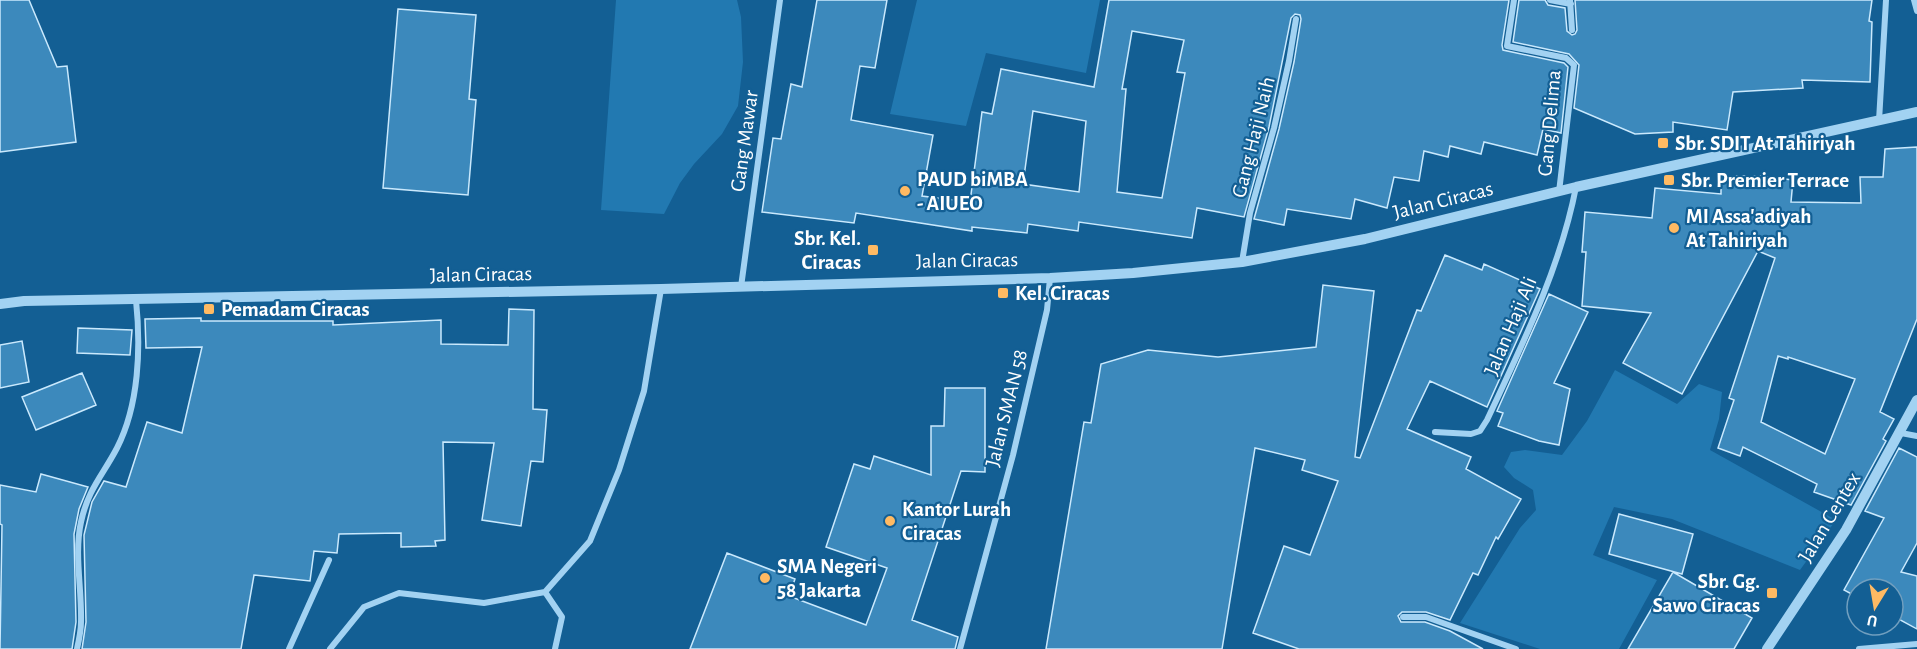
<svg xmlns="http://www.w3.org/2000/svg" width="1917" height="649" font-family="'Alegreya Sans',sans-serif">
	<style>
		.green { fill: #2279b1 }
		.building { fill: #3c89bc; stroke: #cae9fd; stroke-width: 1.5; fill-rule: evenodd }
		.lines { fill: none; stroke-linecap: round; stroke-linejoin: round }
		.minor { stroke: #a2d2f2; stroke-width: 6 }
		.tertiary { stroke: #a2d2f2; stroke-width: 10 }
		.poi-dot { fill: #ffba63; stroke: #135f94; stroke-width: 2 }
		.labels { text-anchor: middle; stroke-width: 4.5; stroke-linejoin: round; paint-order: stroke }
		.street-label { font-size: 21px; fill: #fff; stroke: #135f94 }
		.poi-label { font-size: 21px; font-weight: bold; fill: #fff; stroke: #135f94; text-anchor: start }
	</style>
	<rect width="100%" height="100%" fill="#135f94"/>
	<!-- green -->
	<path class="green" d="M616 0H737L741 17 743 62 738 106 722 134 694 164 680 183 664 214 601 210Z
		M917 0H1100L1086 73 986 53 966 126 890 114Z
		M1615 370 1677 404 1699 384 1722 392 1719 419 1710 450 1836 520 1800 570 1672 519 1614 507 1593 555 1657 580 1619 649H1540L1460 623 1520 528 1536 510 1533 490 1514 478 1504 467 1511 452 1525 450 1562 455 1587 421Z"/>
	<!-- building -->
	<path class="building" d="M0 0H29L57 67 67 66 76 142 0 152Z
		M817 0H887L875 68 860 66 851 120 933 135 922 196 970 202 982 112 992 114 1001 69 1094 87 1109 0H1509L1502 45 1503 50 1564 63 1568 67 1561 133 1543 129 1537 155 1484 142 1481 154 1450 146 1448 157 1424 151 1419 181 1394 177 1387 208 1355 199 1351 219 1287 209 1284 225 1254 219 1279 129 1294 62 1301 19 1300 15 1295 14 1291 18 1269 127 1244 217 1197 208 1192 238 1079 222 1078 231 1028 224 1027 233 972 227V231L856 213 854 223 762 212 773 138 781 139 791 84 802 87ZM1132 31 1184 40 1177 72 1185 73 1162 198 1117 192 1126 89H1122ZM1033 111 1086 121 1079 192 1023 184Z
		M1519 0H1545L1548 5 1565 8 1567 31 1572 35 1575 34 1577 30 1575 0H1872L1869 21 1872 22 1870 82 1802 80 1803 88 1733 92 1727 130 1673 122V132L1635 134 1574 108 1579 65 1569 54 1513 42Z
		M398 9 476 15 469 99 476 100 468 195 383 188Z
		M1917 147V319L1880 412 1894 419 1883 439 1886 441 1851 505 1814 492 1817 484 1743 447 1740 456 1718 448 1734 400 1729 398 1775 258 1758 251 1682 394 1623 363 1651 313 1582 306 1586 252H1582L1585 212 1652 218 1655 188 1721 194V176H1759L1793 180 1791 202 1861 203 1860 177H1883L1885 149ZM1778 356 1788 359V357L1855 379 1825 454 1761 422Z
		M1445 255 1482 270 1484 264 1540 289 1487 407 1430 381 1407 429 1471 457 1466 469 1521 499 1498 539 1496 537 1478 575 1473 573 1450 620 1426 612H1402L1398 616 1401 622H1425L1450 631 1483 649H1299L1253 633 1284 546 1310 555 1338 481 1302 470 1305 460 1255 448 1222 649H1046L1084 422 1091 423 1101 364 1148 350 1218 357 1316 347 1323 285 1374 291 1355 457 1360 458 1417 310 1421 311Z
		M1549 294 1588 312 1554 383 1570 389 1559 445 1539 441 1498 426 1503 413 1497 411Z
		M509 309 534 310 533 409 547 410 543 462 531 461 521 526 482 520 494 443 443 442 445 540 435 541 436 546 401 547V533L339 534 337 553 314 551 310 581 254 575 241 649H82L86 622 84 535 92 502 104 481 126 487 147 422 182 433 202 347 146 348 145 319 201 318V321H333V325L441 320V344L508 345Z
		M78 328 132 330 130 355 77 353Z
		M22 341 29 382 0 388V345Z
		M82 373 96 405 36 430 22 397Z
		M945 388H985V472L961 471 912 620 958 637 955 649H690L727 553 795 579 789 596 866 625 887 568 826 547 854 464 870 469 874 456 931 475V426H944Z
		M1899 448 1917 457V543L1901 572 1917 576V629L1893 616V589H1857V597L1844 590 1884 518 1865 511Z
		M41 474 88 487 79 509 74 534 76 622 72 649H0L2 525 0 524V485L36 492Z
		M1619 514 1693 534 1682 574 1609 554Z
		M1673 572 1752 618 1734 649H1628Z"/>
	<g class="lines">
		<!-- minor -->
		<path class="minor" d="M1514 0 1507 46 1566 58 1574 65 1559 192
			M1550 0 1571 4
			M1570 0 1572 30
			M1914 0 1917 11
			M1879 121 1886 0
			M1242 262 1250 213 1274 128 1289 61 1296 19
			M741 287 780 0
			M1435 432 1471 434 1480 431 1487 420C1522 345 1560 269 1576 187
			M1901 433 1917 436
			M545 592 562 617 555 649
			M1403 617H1426L1516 649
			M77 649C79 640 81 631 81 622 82 589 74 554 81 522 88 489 103 475 117 448 139 405 141 348 136 300
			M289 649 329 560
			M330 649 364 607 399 593 484 603 545 592 590 541 619 470 644 391 661 289
			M960 649 1013 455 1047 310 1050 278
			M1859 649 1917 644"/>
		<!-- tertiary -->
		<path class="tertiary" d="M0 304 24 301 661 289 1050 278 1133 273 1242 262 1365 239 1576 187 1917 112
			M1767 649 1846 530 1917 400"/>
	</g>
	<!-- markers -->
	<g class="poi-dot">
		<rect x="1657" y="137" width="12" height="12" rx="3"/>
		<rect x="1663" y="174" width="12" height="12" rx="3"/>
		<circle cx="905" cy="191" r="6"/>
		<circle cx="1674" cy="228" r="6"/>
		<rect x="867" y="244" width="12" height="12" rx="3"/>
		<rect x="997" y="287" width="12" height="12" rx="3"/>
		<rect x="203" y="303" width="12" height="12" rx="3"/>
		<circle cx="890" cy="521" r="6"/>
		<circle cx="765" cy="578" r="6"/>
		<rect x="1766" y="587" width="12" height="12" rx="3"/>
	</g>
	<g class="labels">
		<!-- street labels -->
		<g class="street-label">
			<text transform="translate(1549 123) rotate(-85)" y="7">Gang Delima</text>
			<text transform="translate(1253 137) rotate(-76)" y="7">Gang Haji Naih</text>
			<text transform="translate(744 141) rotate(-82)" y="7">Gang Mawar</text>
			<text transform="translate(1443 200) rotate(-14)" y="7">Jalan Ciracas</text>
			<text transform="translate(967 260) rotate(-1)" y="7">Jalan Ciracas</text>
			<text transform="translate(481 274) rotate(-1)" y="7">Jalan Ciracas</text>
			<text transform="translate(1510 326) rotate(-67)" y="7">Jalan Haji Ali</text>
			<text transform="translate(1006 408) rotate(-76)" y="7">Jalan SMAN 58</text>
			<text transform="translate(1829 517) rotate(-59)" y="7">Jalan Centex</text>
		</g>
		<!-- poi labels -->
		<g class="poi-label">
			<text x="1675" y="150">Sbr. SDIT At Tahiriyah</text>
			<text x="917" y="186">PAUD biMBA<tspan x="917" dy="24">- AIUEO</tspan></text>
			<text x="1681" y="187">Sbr. Premier Terrace</text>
			<text x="1686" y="223">MI Assa'adiyah<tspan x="1686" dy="24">At Tahiriyah</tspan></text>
			<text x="861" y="245" text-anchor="end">Sbr. Kel.<tspan x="861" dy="24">Ciracas</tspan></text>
			<text x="1015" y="300">Kel. Ciracas</text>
			<text x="221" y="316">Pemadam Ciracas</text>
			<text x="902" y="516">Kantor Lurah<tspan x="902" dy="24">Ciracas</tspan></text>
			<text x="777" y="573">SMA Negeri<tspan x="777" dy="24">58 Jakarta</tspan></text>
			<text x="1760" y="588" text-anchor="end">Sbr. Gg.<tspan x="1760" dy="24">Sawo Ciracas</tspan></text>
		</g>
	</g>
	<!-- north arrow -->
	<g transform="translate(1875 607) rotate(191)"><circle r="28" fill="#135f94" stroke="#719fbf" stroke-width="1.5"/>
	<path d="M0-4.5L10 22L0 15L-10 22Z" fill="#ffba63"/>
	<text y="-9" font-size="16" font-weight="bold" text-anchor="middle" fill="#ffffff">U</text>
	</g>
</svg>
